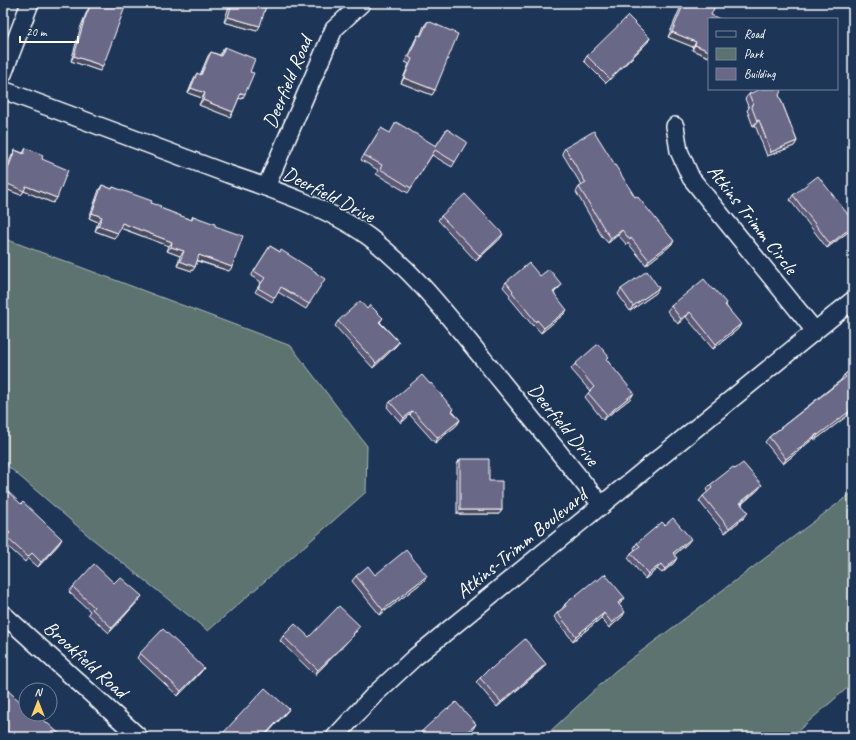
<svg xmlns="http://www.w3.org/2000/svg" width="856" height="740" font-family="Caveat,sans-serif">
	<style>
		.green { fill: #5b736f; stroke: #adb9b7 }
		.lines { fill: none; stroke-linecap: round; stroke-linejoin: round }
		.minor-casing { stroke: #fff; stroke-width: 20 }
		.minor { stroke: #1d3557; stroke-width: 17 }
		.wall { fill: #5b5974; stroke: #fff }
		.shaded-wall { fill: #4a485e; stroke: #fff }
		.building { fill: #6a6787; stroke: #fff }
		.labels { text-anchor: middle; stroke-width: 3; stroke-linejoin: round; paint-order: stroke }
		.street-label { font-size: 20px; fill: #fff; stroke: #1d3557 }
	</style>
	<rect width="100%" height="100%" fill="#1d3557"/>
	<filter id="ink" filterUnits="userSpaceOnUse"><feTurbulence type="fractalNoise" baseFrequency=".025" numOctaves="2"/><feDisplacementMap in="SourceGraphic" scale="8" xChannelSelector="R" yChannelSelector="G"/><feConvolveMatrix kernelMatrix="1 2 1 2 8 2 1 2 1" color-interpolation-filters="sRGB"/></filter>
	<g filter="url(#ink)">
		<!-- green -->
		<path class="green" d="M3 238 291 346 367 446 366 492 208 631 90 537 3 462Z
			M853 492V683L791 737H544L615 671Z"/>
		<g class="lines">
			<!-- minor casing -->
			<g class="minor-casing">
				<path id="minor" d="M3 74 30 3
					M3 90 228 174C273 189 331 209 369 237 414 271 448 316 484 360 523 408 563 457 602 506
					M675 126 679 151 691 178 815 331
					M266 187 334 29 362 3
					M3 614 139 737
					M335 737 374 695 414 658 853 300"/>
			</g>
			<!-- minor -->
			<use href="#minor" class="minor"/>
		</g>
		<!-- wall -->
		<path class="wall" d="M92 3H114L103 66 100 71 71 61 81 26 87 11 90 6H91Z
			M230 3H267L257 31 224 22Z
			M683 3H687L692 5 693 3H707L709 19V57L692 50 693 47 668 37 681 6Z
			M428 21 435 90 432 95 401 83 409 64 405 62 415 40 418 35 420 36 424 26Z
			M650 38 647 43 606 83 584 61 587 56Z
			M225 47 250 72 242 99 239 98 233 112 230 117 199 105 202 98 188 93 194 78 197 73 200 75 208 56 211 52 220 55 222 51Z
			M749 94 779 95 797 141 794 146 767 156 755 125 753 126 747 110 749 108 745 99Z
			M381 128 389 133 436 146 447 129 455 162 452 167 432 155 408 193 376 174 378 170 361 160Z
			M26 148 42 159 57 198 53 203 24 191 21 195 3 188V177L12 155 15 150 23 153Z
			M565 148 635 197 674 241 670 246 646 265 628 243 627 245 618 235 608 243 601 235 576 192 579 187 582 186 562 153Z
			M102 185 112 189 113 187 151 203 160 208 191 220 193 216 215 226 232 267 229 271 197 261 195 267 192 271 177 266 180 256 167 251 169 246 120 228 114 238 95 231 98 222 89 218 99 190Z
			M793 195 852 229 827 248 790 200Z
			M441 216 500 239 476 261 438 220Z
			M270 246 316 273 309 304 306 309 278 292 272 302 255 292 261 282 251 276Z
			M540 276 558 289 554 293 564 314 541 333 534 325 533 326 509 297 510 295 503 287 506 282Z
			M621 289 656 293 630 311 618 294Z
			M726 305 738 329 713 349 686 317 678 324 667 311 671 306Z
			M367 309 383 318 380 322 399 342 395 347 373 368 335 326 338 321Z
			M607 360 631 398 603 420 585 397 590 391 571 369 575 364Z
			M853 368V409L849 412 847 416 815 440 814 438 783 464 765 442 769 437 841 380 844 375Z
			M390 402 453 412 460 420 457 425 435 443 410 415 401 423 387 407Z
			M460 459 489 481 502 510 499 514H457V464Z
			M735 469 758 490 742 504 745 517 725 533 699 501 703 496 708 492 706 490 710 485Z
			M3 487 59 544 38 567 28 558 25 562 3 542 6 537 3 535Z
			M665 525 687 544 674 555V563L662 573 657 569 645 579 628 558 631 553 635 550 634 548 637 543Z
			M375 575 424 581 380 615 352 581 356 576Z
			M597 581 625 598 621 603 619 604 622 617 609 628 601 618 573 641 554 617 557 613 562 609 565 604Z
			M114 583 138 601 109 633 88 614 90 611 69 592 73 587Z
			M357 631 353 634 350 639 315 675 280 641 283 636 309 637Z
			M140 653 201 672 178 696 137 658Z
			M543 668 497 707 476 682 480 678Z
			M3 686 26 714 63 737H5L3 735Z
			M289 709 285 714 264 737H221L224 732Z"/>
		<!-- shaded-wall -->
		<path class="shaded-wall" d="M228 17 260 26 257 31 224 22Z
			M672 32 696 42 693 47 668 37Z
			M650 38 647 43 606 83 610 79Z
			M695 45 709 51V57L692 50Z
			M74 56 103 66 100 71 71 61Z
			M404 78 435 90 432 95 401 83Z
			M191 88 205 93 202 98 188 93Z
			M241 93 245 94 242 99 238 98Z
			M203 100 233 112 230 117 199 105Z
			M759 120 755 125 753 126 757 121Z
			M797 141 794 146 767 156 771 152Z
			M3 182 26 186 57 198 53 203 24 191 21 195 3 188Z
			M92 213 102 217 98 222 89 218Z
			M122 223 172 242 169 246 118 227Z
			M98 226 118 233 114 238 95 231Z
			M853 226 852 229 827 248 830 244Z
			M622 230 618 235 608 243 611 238Z
			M503 234 500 239 476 261 480 256Z
			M674 241 670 246 646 265 649 260Z
			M171 247 184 251 180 256 167 251Z
			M199 255 232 267 229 271 196 260Z
			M180 261 195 267 192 271 177 266Z
			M562 285 558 289 549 297 553 292Z
			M659 288 656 293 630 311 633 306Z
			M567 310 564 314 541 333 544 328Z
			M690 312 686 317 678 324 681 319Z
			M741 324 738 329 713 349 716 344Z
			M399 342 395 347 373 368 376 363Z
			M634 393 631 398 603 420 607 415Z
			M853 407V409L849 412 847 416 815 440 818 435Z
			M413 411 410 415 401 423 404 418Z
			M460 420 457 425 435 443 438 438Z
			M817 434 814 438 783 464 786 459Z
			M762 485 758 490 737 507 740 503Z
			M460 510H502L499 514H457Z
			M748 512 745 517 725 533 729 528Z
			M62 539 59 544 38 567 41 562Z
			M691 539 687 544 670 558 673 553Z
			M677 558 674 563 662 573 665 569Z
			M661 564 657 569 645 579 648 574Z
			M427 576 424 581 380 615 383 610Z
			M142 596 138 601 109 633 112 628Z
			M625 598 621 603 615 608 618 603Z
			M625 612 622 617 609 628 612 623Z
			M604 613 601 618 573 641 576 636Z
			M354 635 350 639 315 675 318 670Z
			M546 664 543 668 497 707 501 702Z
			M204 668 201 672 178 696 181 691Z
			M289 709 285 714 264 737H263Z
			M476 724 473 729 464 737H462Z"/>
		<!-- building -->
		<path class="building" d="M94 3H114L125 7 103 66 74 56 84 21 90 6 93 7Z
			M232 3H267L260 26 228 17Z
			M684 3H687L693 6 694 3H707L715 6 711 15 720 19H709V51L695 45 696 42 672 32Z
			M628 16 650 38 610 79 587 56Z
			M428 21 458 34 435 90 404 78 412 59 409 57 418 35 421 36Z
			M225 47 255 59 250 72 254 73 245 94 241 93 233 112 203 100 205 93 191 88 197 73 201 75 211 52 221 56Z
			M761 89H782L779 95 797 141 771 152 759 120 757 121 751 105 753 104 749 94Z
			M396 122 436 146 447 129 467 142 455 162 435 150 411 188 380 169 382 165 364 155 381 128 390 133Z
			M594 131 635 197 637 196 674 241 649 260 631 238 630 240 622 230 611 238 605 230 579 187 586 183 565 148Z
			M26 148 43 155 42 159 68 170 57 198 26 186 24 191 3 182 15 150 24 154Z
			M818 176 853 221V226L830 244 793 195Z
			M102 185 112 189 113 187 152 201 151 203 161 206 160 208 192 220 193 216 215 224V226L243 236 232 267 199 255 195 267 180 261 184 251 171 247 172 242 122 223 118 233 98 226 102 217 92 213Z
			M465 194 503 234 480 256 441 216Z
			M270 246 280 252 281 250 316 272V273L325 279 309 304 281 287 275 298 258 288 265 278 254 271Z
			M529 263 540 276 549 269 562 285 553 292 567 310 544 328 537 320 536 322 512 292 513 291 506 282Z
			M647 271 659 288 633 306 621 289Z
			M704 279 713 290 714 289 727 304 725 305 741 324 716 344 690 312 681 319 671 306Z
			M360 301 367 309 370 305 383 318 379 322 399 342 376 363 338 321Z
			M598 344 609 357 606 359 634 393 607 415 588 393 594 387 575 364Z
			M853 368V407L849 410 850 411 818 435 817 434 786 459 769 437 846 377 844 375Z
			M422 375 430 384 431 383 454 410 452 411 460 420 438 438 413 411 404 418 390 402Z
			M460 459H489V481H502V510H460Z
			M743 463 762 485 740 503 748 512 729 528 703 496 712 488 710 485 733 467 735 469Z
			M3 487 21 504 23 502 62 539 41 562 32 553 28 557 6 537 10 533 3 527Z
			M673 518 691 539 673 553 677 558 665 569 661 564 648 574 631 553 640 546 637 543 662 522 665 525Z
			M406 550 427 576 383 610 356 576 368 566 375 575Z
			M94 564 114 583 120 577 142 596 112 628 92 609 94 607 73 587Z
			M605 574 625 598 618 603 625 612 612 623 604 613 576 636 557 613 566 606 565 604 596 579 597 581Z
			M339 606 360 626 353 634 354 635 318 670 283 636 295 624 309 637Z
			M163 629 204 668 181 691 140 653Z
			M525 639 546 664 501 702 480 678 490 668 491 669Z
			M3 686 26 707V714H33L35 716 37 714 63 737H13L3 728Z
			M265 688 289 709 263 737H229L224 732Z
			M456 702 476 724 462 737H419L422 734 421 732 447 708 448 709Z"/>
	</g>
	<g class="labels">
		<!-- street labels -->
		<g class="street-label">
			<text transform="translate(287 82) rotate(-67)" y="7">Deerfield Road</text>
			<text transform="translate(329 194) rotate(27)" y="7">Deerfield Drive</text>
			<text transform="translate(753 219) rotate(52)" y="7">Atkins Trimm Circle</text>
			<text transform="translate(564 424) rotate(51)" y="7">Deerfield Drive</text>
			<text transform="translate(521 543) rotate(-39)" y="7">Atkins-Trimm Boulevard</text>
			<text transform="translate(86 659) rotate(42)" y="7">Brookfield Road</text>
		</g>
	</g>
	<!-- margin -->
	<rect width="856" height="740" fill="none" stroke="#1d3557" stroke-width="16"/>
	<rect x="8" y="8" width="840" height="724" fill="none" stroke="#fff" stroke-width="1.5" filter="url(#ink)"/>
	<!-- legend -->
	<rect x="708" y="18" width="130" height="72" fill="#1d3557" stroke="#77869a"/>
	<rect x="716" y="31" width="20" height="6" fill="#1d3557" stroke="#77869a"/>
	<text x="744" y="38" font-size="12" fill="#ffffff">Road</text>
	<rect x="716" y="48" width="20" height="12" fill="#5b736f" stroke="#77869a"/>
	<text x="744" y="58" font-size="12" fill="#ffffff">Park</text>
	<rect x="716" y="68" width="20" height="12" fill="#6a6787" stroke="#77869a"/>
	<text x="744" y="78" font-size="12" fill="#ffffff">Building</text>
	<!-- north arrow -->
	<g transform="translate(38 702)"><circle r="19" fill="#1d3557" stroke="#77869a"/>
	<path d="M0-3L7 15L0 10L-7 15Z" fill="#ffd166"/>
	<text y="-6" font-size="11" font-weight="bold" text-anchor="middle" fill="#ffffff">N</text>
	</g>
	<!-- scale -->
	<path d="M20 36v6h58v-6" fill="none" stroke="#ffffff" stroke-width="2"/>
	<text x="26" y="36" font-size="12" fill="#ffffff" stroke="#1d3557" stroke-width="3" paint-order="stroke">20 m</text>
</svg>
